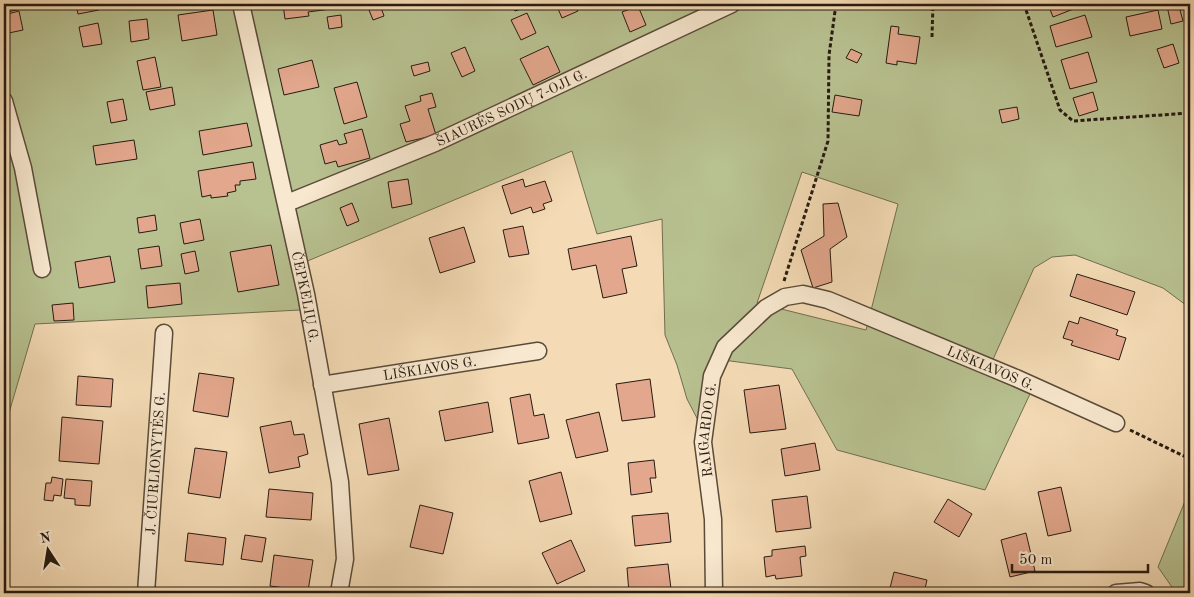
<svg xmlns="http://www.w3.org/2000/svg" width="1194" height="597" font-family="'Old Standard TT',serif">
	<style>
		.green { fill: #b8c190; stroke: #706e50; fill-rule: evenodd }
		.building { fill: #e2a78c; stroke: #271b10 }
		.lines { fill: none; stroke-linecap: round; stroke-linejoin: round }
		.minor-casing { stroke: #5a4b39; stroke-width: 19 }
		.path { stroke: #271b10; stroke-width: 3; stroke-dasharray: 4 2.5; stroke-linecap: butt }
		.minor { stroke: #f8e8cf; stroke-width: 16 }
		.labels { text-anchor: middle; stroke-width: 4; stroke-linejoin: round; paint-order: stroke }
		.street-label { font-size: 14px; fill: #271b10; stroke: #f8e8cf }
	</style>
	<rect width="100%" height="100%" fill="#f4dbb5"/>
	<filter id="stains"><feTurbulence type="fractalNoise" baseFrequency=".004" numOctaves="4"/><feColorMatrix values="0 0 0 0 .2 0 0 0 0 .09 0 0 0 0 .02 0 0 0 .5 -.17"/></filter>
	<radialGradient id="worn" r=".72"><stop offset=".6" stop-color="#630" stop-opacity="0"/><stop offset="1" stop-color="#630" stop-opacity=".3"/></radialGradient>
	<!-- green -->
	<path class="green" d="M4 4H1190V308L1163 288 1075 255 1052 257 1034 268 986 375 1030 394 985 490 837 450 792 369 715 359 699 422 687 399 677 365 665 335 662 219 597 234 572 151 293 267 300 310 35 324 4 430ZM802 172 898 204 866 330 757 303Z
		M1190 489V593H1176L1158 567Z"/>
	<!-- building -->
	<path class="building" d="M5 4H40L41 5 7 12Z
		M76 4H98L99 10 78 14Z
		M283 4H330L331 9 308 12 309 16 285 19Z
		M512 4H537L515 11Z
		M556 4H575L578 11 562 18Z
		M1048 4H1075L1076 8 1053 17Z
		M1172 4H1190V8L1180 10 1183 21 1171 24 1167 6Z
		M380 5 384 16 373 20 369 10Z
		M638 6 646 25 630 32 622 12Z
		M213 10 217 35 182 41 178 15Z
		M1158 10 1162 29 1130 36 1126 17Z
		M19 11 23 30 4 34V15Z
		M527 13 536 33 521 40 511 20Z
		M341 15 342 27 329 29 327 17Z
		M1085 15 1092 37 1056 47 1050 26Z
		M147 19 149 39 131 42 129 21Z
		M98 23 102 44 83 47 79 27Z
		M891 26 899 27 898 34 920 37 916 64 897 61V65L886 63Z
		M1173 44 1179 63 1164 68 1157 49Z
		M548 46 560 72 533 85 520 59Z
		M465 47 475 71 462 77 451 53Z
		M851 49 862 54 857 63 846 58Z
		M1088 52 1097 82 1070 89 1061 60Z
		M155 57 161 87 143 90 137 61Z
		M312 60 319 87 284 95 278 69Z
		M428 62 430 71 414 76 411 66Z
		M357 82 367 117 344 124 334 88Z
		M172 87 175 105 150 110 146 92Z
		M1093 92 1098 110 1079 116 1073 98Z
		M432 93 436 107 428 109 436 135 406 142 400 124 410 121 405 106 421 101 420 96Z
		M835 95 862 100 859 116 832 112Z
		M123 99 127 120 111 123 107 102Z
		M1017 107 1019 119 1002 123 999 110Z
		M247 123 252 146 203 155 199 131Z
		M362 129 370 158 338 167 336 161 325 164 320 145 337 140 339 145 347 143 344 134Z
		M134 140 137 159 96 165 93 146Z
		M253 162 256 179 240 181V185H235L236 191 227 193 228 196 211 198V195L202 197 198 171Z
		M408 179 412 204 392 208 388 182Z
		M523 179 525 187 545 181 552 201 543 204 545 209 533 213 531 207 511 214 502 186Z
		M352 203 359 221 347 226 340 208Z
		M838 203 847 237 830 249 832 282 813 288 801 250 824 236 823 204Z
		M155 215 157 230 139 233 137 218Z
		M200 219 204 240 184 244 180 223Z
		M523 226 529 254 509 257 503 230Z
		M464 227 475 262 440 273 429 238Z
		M631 236 637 266 622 269 627 293 603 298 596 265 572 270 568 249Z
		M271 245 279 285 238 292 230 252Z
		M159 246 162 266 141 269 138 249Z
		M195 251 199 271 185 274 181 254Z
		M110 256 115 282 79 288 75 262Z
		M1077 274 1135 292 1127 315 1070 296Z
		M180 283 182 304 148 308 146 286Z
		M73 303 74 320 54 321 52 305Z
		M1080 317 1118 330 1116 335 1126 338 1119 360 1071 345 1073 341 1063 338 1069 321 1078 324Z
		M199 373 234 378 228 417 193 411Z
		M78 376 113 379 111 407 76 405Z
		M650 379 655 417 622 421 616 384Z
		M779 385 786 429 750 433 744 390Z
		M530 394 534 416 544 414 549 438 518 444 510 398Z
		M488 402 493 432 445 441 439 411Z
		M599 412 608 451 576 458 566 420Z
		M62 417 103 421 99 464 59 461Z
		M389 418 399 470 368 475 359 424Z
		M291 421 294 435 304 434 308 454 298 457 300 467 269 473 260 427Z
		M815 443 820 470 785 476 781 449Z
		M195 448 227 452 220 498 188 493Z
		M654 460 656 478H650L652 492 631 495 628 463Z
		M561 472 572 514 540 522 529 481Z
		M52 477 63 479 61 496 54 495 53 501 44 500 46 483H51Z
		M66 479 92 481 90 506 75 505V499L64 498Z
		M1061 487 1071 531 1048 536 1038 492Z
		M269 489 313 493 311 520 266 517Z
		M807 496 811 528 776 532 772 500Z
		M948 499 972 514 959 537 934 522Z
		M420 505 453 513 443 554 410 547Z
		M668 513 671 542 635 546 632 516Z
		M188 533 226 538 223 565 185 561Z
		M1026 533 1035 571 1010 577 1001 540Z
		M245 535 266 538 262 562 241 559Z
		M571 540 585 571 557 584 542 553Z
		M805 546 806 556 800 557 802 576 776 579 775 575 766 577 764 557 772 556V550Z
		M274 555 313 560 308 591 270 586Z
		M668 564 671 589 657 590V593H629L627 568Z
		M894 572 927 580 924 593 889 592Z"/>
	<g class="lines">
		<!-- minor casing -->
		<g class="minor-casing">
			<g id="minor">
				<path id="s1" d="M241 4 306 294 340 482 345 559 339 593"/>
				<path d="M4 101 23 168 42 269"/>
				<path id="s2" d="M287 203 435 143 732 4"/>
				<path id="s3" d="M322 385 538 351"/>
				<path id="s4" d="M146 593 164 333"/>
				<path id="s5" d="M714 593 713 519 703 442 712 376 725 347 766 308 785 297 803 294 828 300 1016 378 1116 423"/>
				<path d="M1116 593 1140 591 1146 593"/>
			</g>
		</g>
		<!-- path -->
		<path class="path" d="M1024 4 1060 110 1073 121 1190 113
			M932 37 933 4
			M784 281 828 141 829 55 836 4
			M1130 430 1190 459
			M1187 593 1190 592"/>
		<!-- minor -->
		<use href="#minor" class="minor"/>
	</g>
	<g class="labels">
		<!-- street labels -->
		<g class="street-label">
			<text dy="5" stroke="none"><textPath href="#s2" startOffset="244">ŠIAURĖS SODŲ 7-OJI G.</textPath></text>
			<text dy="5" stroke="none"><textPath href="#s1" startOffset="300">ČEPKELIŲ G.</textPath></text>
			<text dy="5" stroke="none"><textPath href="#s3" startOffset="109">LIŠKIAVOS G.</textPath></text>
			<text dy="5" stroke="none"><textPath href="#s5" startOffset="549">LIŠKIAVOS G.</textPath></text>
			<text dy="5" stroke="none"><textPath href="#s5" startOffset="164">RAIGARDO G.</textPath></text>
			<text dy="5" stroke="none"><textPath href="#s4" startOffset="130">J. ČIURLIONYTĖS G.</textPath></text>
		</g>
	</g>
	<!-- margin -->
	<rect width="1194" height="597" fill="none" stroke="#f4dbb5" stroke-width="20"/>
	<rect x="5" y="5" width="1184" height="587" fill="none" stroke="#271b10" stroke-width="2.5"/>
	<rect x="10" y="10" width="1174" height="577" fill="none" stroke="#271b10"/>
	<!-- north arrow -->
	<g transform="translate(48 550) rotate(348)" stroke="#f8e8cf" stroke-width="4" paint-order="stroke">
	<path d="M0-4L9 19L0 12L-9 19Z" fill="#271b10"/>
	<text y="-8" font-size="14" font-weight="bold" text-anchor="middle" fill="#271b10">N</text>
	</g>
	<!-- scale -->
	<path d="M1012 564v8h136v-8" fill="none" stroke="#271b10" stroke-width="2.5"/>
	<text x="1019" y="564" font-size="15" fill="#271b10" stroke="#f8e8cf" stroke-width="4" paint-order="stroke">50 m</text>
	<rect width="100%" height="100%" filter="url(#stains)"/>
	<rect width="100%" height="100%" fill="url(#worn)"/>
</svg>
